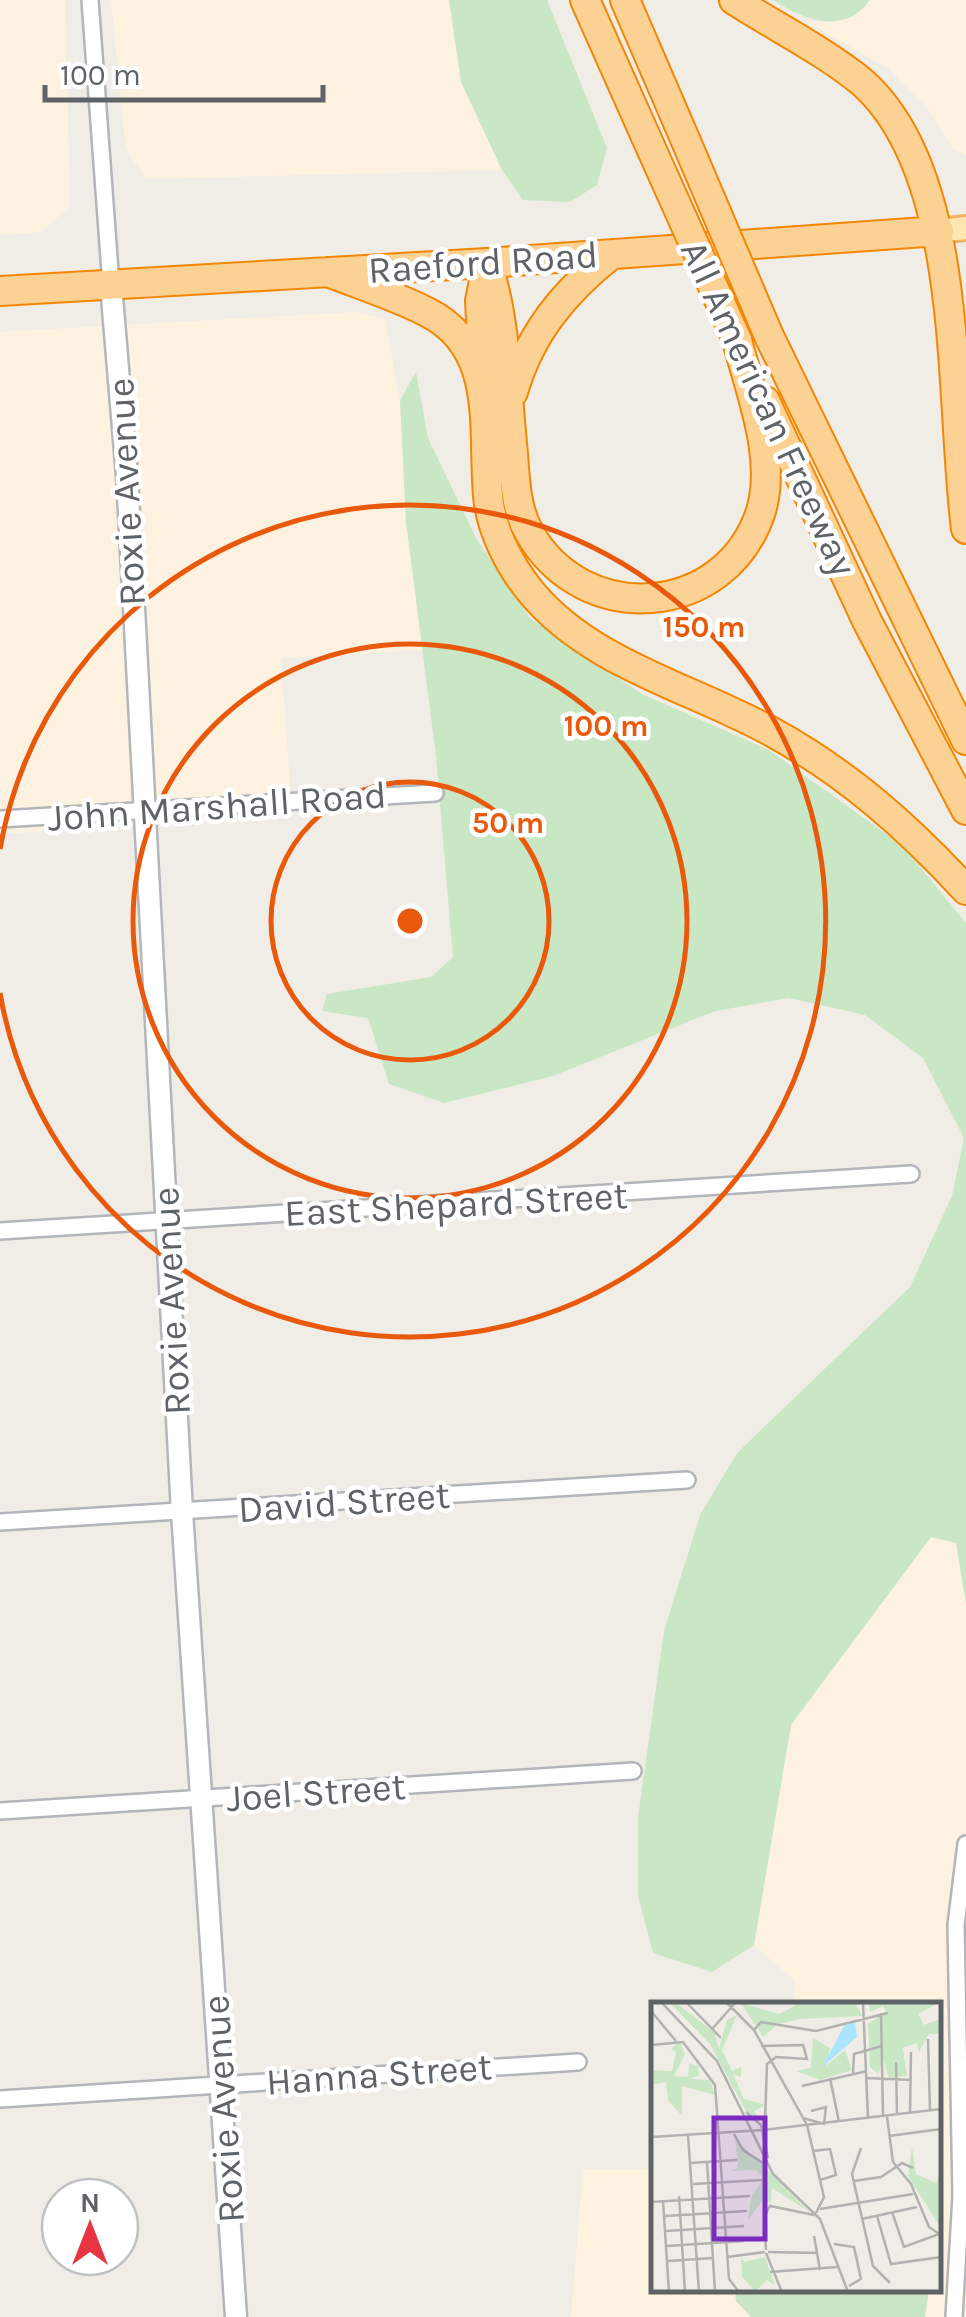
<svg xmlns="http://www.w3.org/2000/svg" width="966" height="2317" font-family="Karla,sans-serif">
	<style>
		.commercial { fill: #fdf2df }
		.green { fill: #c9e7c4 }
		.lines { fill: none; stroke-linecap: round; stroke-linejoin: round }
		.street-casing { stroke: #b2b5b9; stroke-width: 20 }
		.secondary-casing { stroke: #b3b7bb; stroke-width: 25 }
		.primary-casing { stroke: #efb461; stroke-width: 28 }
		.highway-casing { stroke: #f38704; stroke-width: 32 }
		.street { stroke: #fff; stroke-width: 15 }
		.secondary { stroke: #fff; stroke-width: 20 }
		.primary { stroke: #fee6af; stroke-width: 22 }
		.highway { stroke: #fbd293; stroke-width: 28 }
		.highway-bridge-casing { stroke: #f38704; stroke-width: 32; stroke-linecap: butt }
		.highway-bridge { stroke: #fbd293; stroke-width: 28 }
		.ring { fill: none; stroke: #e8590c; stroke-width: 5 }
		.labels { text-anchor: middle; stroke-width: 9; stroke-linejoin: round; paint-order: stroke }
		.street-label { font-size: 38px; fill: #5e6367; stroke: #fff }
		.inset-road { fill: none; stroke: #b2b2b0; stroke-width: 2.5 }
		.view { fill: #7b2cbf; fill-opacity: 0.15; stroke: #7b2cbf; stroke-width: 5 }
		.inset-edge { fill: none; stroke: #5e6367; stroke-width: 5 }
		.centre { fill: #e8590c; stroke: #fff; stroke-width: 5 }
		.ring-label { font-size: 30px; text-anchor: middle; font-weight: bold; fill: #e8590c; stroke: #fff; stroke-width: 9; stroke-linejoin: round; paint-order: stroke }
	</style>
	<rect width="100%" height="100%" fill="#f0ede7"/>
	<!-- commercial -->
	<path class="commercial" d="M0 0H65L70 206 41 232 0 235Z
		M111 0H450L461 82 502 170 146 179 126 149Z
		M870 0H966V155L953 149 928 109 888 68 806 22 834 21 863 9Z
		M356 312 385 319 400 400 406 522 425 650 281 658 292 815 0 834V332Z
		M966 1524V2317H925L929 2290H938V2004H794L795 1981 754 1945 791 1725 931 1537Z
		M583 2169H653L654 2290H735L736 2301 751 2317H571Z"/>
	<!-- green -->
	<path class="green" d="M449 0H547L607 148 597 185 570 202 523 200 502 170 461 82Z
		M773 0H870C844 37 802 19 773 0Z
		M416 372 428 438 476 538 530 618 642 694 769 750 903 846 966 923V1604L956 1543 931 1537 791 1725 754 1945 712 1972 653 1953 638 1896V1818L664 1631 700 1515 738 1452 910 1287 952 1196 964 1138 923 1058 865 1015 789 998 715 1011 553 1076 444 1103 389 1084 368 1018 322 1011 327 994 431 977 453 957 436 756 406 522 400 400Z
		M735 2290H929L925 2317H751L736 2301Z"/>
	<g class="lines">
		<!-- street casing -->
		<g class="street-casing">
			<path id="street" d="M90 0 111 285
				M0 819 435 793
				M0 1231 911 1174
				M0 1522 687 1480
				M0 1811 633 1771
				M0 2099 578 2062
				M954 2317 961 2196 956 1925 966 1844"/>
		</g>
		<!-- secondary casing -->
		<g class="secondary-casing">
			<path id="secondary" d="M111 285 127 476 182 1512 236 2317"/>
		</g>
		<!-- primary casing -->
		<g class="primary-casing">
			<path id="primary" d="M939 231 966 228"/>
		</g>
		<!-- highway casing -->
		<g class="highway-casing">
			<path id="highway" d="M585 0 646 137
				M625 0 685 139
				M734 0C776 27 824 51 862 82 966 174 949 396 966 529
				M487 263C506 321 506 383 512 443 515 472 514 506 529 532 583 628 726 619 761 511 777 457 750 392 737 340
				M328 272C361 285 396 296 427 312 499 348 482 430 488 496 491 530 509 565 531 592 590 664 693 688 772 732 847 773 908 827 966 890
				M0 291 487 263 939 231
				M769 336 966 740
				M484 376 480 301 486 270
				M513 392C530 333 564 292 612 254
				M765 401 867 621 966 810"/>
		</g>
		<!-- street -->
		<use href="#street" class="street"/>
		<!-- secondary -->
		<use href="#secondary" class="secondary"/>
		<!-- primary -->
		<use href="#primary" class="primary"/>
		<!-- highway -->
		<use href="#highway" class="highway"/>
		<!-- highway-bridge casing -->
		<g class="highway-bridge-casing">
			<path id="highway-bridge" d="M646 137 737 340
				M685 139 769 336"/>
		</g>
		<!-- highway-bridge -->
		<use href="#highway-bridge" class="highway-bridge"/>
	</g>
	<!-- distance rings -->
	<g class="ring">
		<circle cx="410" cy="921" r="139"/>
		<circle cx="410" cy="921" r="277"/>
		<path d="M0 849A416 416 0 1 1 0 993"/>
	</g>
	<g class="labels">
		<!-- street labels -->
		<g class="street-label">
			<text transform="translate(483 262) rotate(-4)" y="13">Raeford Road</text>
			<text transform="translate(769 408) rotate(65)" y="13">All American Freeway</text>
			<text transform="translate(126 492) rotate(-93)" y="13">Roxie Avenue</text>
			<text transform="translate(217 806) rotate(-4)" y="13">John Marshall Road</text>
			<text transform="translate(456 1204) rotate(-3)" y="13">East Shepard Street</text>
			<text transform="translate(171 1301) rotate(-93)" y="13">Roxie Avenue</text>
			<text transform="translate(344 1502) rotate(-4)" y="13">David Street</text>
			<text transform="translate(316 1792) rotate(-4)" y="13">Joel Street</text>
			<text transform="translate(379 2074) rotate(-4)" y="13">Hanna Street</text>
			<text transform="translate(223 2109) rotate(-94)" y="13">Roxie Avenue</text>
		</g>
	</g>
	<!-- overview -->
	<g transform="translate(651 2002)">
		<rect width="290" height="290" fill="#f0ede7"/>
		<path d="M24 0 63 30 68 47 76 18 86 13 71 48 81 69 90 65V75L82 72 93 97 115 103 103 109 108 117 95 109 59 42 19 1ZM151 0H203L212 14 149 17 127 22 112 35 90 1 128 12ZM218 0H290L267 12 273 23 290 17V32H278L268 50 266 41 252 46 256 74 238 76 232 57 227 72 219 65 217 22 235 9 232 4 219 10ZM162 36 179 46 175 64 194 48 201 68 169 78 145 69 160 66ZM29 40 34 52 23 74 37 75 38 61 47 64 48 73 39 77 59 78 64 93 31 84V114L17 98 15 80 0 83V68L21 69 25 50 20 47ZM84 137 110 161 157 209 121 186 120 201 112 197 97 218 100 195 113 176 104 168 80 169 87 166ZM261 145 265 172 285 181 290 171V226L257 174ZM90 255 94 260 114 255 124 283 116 278 104 290 91 274Z" fill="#c9e7c4"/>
		<path d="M204 20 206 35 171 65 193 24Z" fill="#aae5fd"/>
		<path class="inset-road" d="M10 0 66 59 122 172 169 217 197 290M35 0 70 36M75 0 103 28 156 123 173 195 165 211M108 0H145M212 0 217 117M0 9 25 39M230 11 232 113M62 26 85 0M103 28 110 20 165 29 237 11M277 37 279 109M0 43 32 40 64 83 78 277 88 290M110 44 152 43 156 57 125 55 116 62 114 119M245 60 246 113M202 71 203 52 231 44M179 76 188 120M216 76 260 78M151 84 216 69M95 110 110 123 117 156M259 111 260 50M236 115 242 160 260 182 278 225 290 233M152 116 173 122 175 105 160 109M112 128 290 107M83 132 92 148 112 161M37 133 48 290M238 134 290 127M0 135 112 128M210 146 201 172 222 264 239 281M162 149 179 147 185 173 169 178M56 160 64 290M39 161 86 158M203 179 230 175 251 161 262 166M42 182 111 178M28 194 34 290M12 199 18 290M0 200 99 194M169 207 262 192M241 210 253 245 288 232M14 214 96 209M226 214 240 262 290 255M211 217 266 205M15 229 93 224M163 234 169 268M183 242 203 245 210 277 198 284M16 244 93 239M115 248 113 215 119 204 163 213M117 250 167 251M115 251 131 290M76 255 114 250M17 259 62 256M119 270 186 265"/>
		<path class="view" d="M63 116H114V237H63Z"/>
		<rect width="290" height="290" class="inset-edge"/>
	</g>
	<circle cx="410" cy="921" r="15" class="centre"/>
	<g class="ring-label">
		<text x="704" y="637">150 m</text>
		<text x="606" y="736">100 m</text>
		<text x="508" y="833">50 m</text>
	</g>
	<!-- north arrow -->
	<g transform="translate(90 2227)"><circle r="48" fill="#ffffff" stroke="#bfc1c2" stroke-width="2.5"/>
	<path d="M0-8L18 38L0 25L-18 38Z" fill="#e73641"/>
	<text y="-15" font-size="28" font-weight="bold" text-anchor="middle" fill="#5e6367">N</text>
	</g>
	<!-- scale -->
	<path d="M45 85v15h278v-15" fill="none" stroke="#5e6367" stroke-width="5"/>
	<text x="60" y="85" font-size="30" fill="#5e6367" stroke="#ffffff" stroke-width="8" paint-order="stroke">100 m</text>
</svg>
